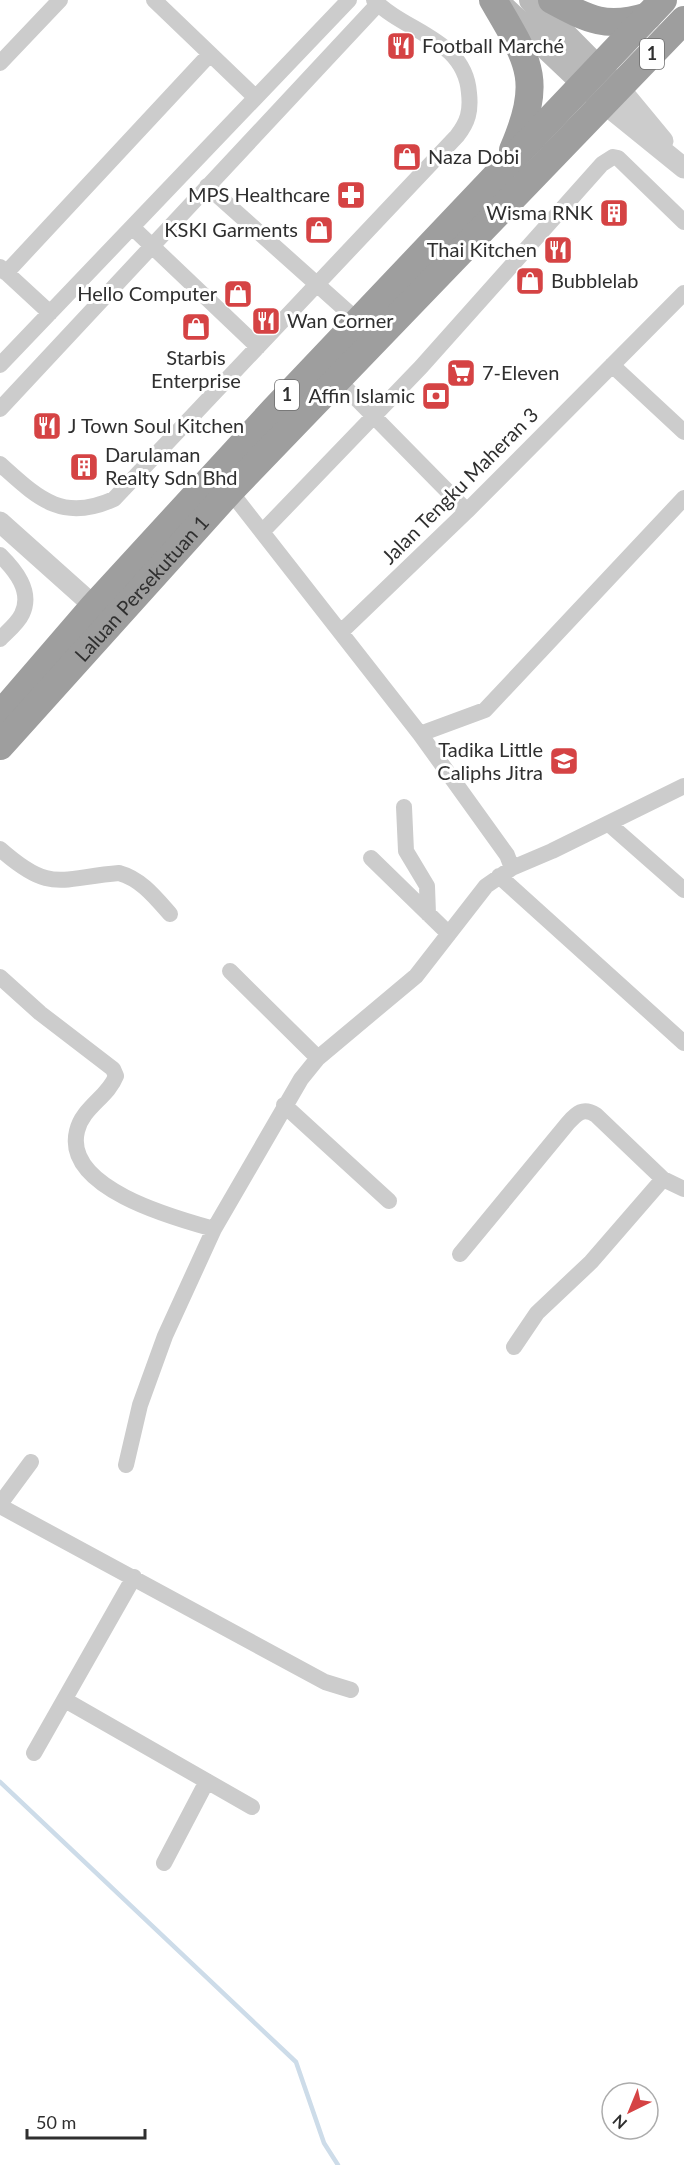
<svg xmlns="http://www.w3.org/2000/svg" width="684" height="2165" font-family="Lato,sans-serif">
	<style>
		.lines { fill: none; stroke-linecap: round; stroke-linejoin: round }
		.stream { stroke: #cddce9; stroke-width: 4.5 }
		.minor { stroke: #ccc; stroke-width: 16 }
		.tertiary { stroke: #ccc; stroke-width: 21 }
		.secondary { stroke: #b9b9b9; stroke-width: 24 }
		.trunk { stroke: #9e9e9e; stroke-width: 28 }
		.labels { text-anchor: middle; stroke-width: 6; stroke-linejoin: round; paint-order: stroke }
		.shield { fill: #fff; stroke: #6d6d6d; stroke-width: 1.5 }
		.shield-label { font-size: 18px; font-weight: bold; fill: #2f2f2f }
		.poi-label { font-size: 20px; fill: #2f2f2f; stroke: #fff; text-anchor: start }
		.street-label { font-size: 20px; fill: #2f2f2f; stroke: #fff }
	</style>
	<rect width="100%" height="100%" fill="#fff"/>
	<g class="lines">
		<!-- stream -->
		<path class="stream" d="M0 1782 296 2062 324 2143 338 2165"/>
		<!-- minor -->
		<path class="minor" d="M154 0 255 97
			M0 63 60 0
			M207 186 358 321
			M132 227 258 347
			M0 267 50 313
			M6 273 210 54
			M0 365 349 0
			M612 365 684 432
			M338 380 467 511
			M0 409 378 4
			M0 464C37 497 61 523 114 499L457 136C468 122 471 111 469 93 465 39 406 33 374 0
			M230 491 420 734 507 855 512 868
			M263 531 421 367 602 164 613 157 618 158 684 222
			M0 555C15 570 33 591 22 614 18 623 7 632 0 639
			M341 632 467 511 684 293
			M420 734 485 710 684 498
			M404 807 406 851 427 886 428 914
			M609 824 684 890
			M0 849C51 894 59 878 119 873 141 879 155 897 170 914
			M371 858 449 934
			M499 876 684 1043
			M230 971 318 1058
			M0 977 40 1013 113 1069 116 1076C108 1097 82 1108 77 1131 63 1188 174 1218 214 1229
			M284 1105 389 1201
			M460 1254 568 1123C577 1113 583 1107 596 1115L663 1179 684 1189
			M514 1347 537 1313 591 1262 663 1179
			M126 1465 140 1405 165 1336 214 1229 301 1079 318 1058 416 976 486 886 512 868 552 851 684 786
			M0 1504 31 1462
			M0 1506 325 1682 351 1690
			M65 1700 252 1807
			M34 1753 134 1577
			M164 1863 207 1781"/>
		<!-- tertiary -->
		<path class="tertiary" d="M620 89 663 141
			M605 104 684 168
			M0 522 94 606"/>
		<!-- secondary -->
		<path class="secondary" d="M531 0 611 81
			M500 4 597 96"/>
		<!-- trunk -->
		<g class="trunk">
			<path d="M493 0C530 63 543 79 513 150"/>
			<path d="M552 0C589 20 607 29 648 16"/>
			<path d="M0 715 94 606 274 410 663 0"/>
			<path id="s1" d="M0 746 230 491 684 20"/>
		</g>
	</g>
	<!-- icons -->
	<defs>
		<g id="restaurant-square" transform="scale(1.5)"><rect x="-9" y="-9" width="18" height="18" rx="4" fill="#d54344" stroke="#fff"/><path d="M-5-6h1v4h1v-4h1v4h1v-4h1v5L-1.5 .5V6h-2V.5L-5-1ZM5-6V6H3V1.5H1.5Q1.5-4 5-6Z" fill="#fff"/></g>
		<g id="shop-square" transform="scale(1.5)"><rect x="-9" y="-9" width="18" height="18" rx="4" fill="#d54344" stroke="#fff"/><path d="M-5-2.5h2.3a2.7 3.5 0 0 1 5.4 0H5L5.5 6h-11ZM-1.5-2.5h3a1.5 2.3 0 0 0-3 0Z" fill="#fff"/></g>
		<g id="pharmacy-square" transform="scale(1.5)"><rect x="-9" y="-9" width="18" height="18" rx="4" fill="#d54344" stroke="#fff"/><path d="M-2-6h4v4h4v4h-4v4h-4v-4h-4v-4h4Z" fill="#fff"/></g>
		<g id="building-square" transform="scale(1.5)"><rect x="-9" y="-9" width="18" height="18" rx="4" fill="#d54344" stroke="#fff"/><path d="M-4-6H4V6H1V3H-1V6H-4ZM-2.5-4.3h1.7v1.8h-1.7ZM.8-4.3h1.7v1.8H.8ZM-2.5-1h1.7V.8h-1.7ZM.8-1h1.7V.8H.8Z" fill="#fff"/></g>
		<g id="supermarket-square" transform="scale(1.5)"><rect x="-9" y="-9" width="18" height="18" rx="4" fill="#d54344" stroke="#fff"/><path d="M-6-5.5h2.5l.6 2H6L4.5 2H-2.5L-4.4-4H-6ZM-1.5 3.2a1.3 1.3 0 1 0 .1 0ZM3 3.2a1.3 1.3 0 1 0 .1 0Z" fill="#fff"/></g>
		<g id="bank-square" transform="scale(1.5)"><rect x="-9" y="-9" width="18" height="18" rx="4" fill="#d54344" stroke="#fff"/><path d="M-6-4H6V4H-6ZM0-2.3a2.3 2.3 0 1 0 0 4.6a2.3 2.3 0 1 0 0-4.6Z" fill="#fff"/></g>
		<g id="school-square" transform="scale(1.5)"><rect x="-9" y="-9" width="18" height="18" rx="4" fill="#d54344" stroke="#fff"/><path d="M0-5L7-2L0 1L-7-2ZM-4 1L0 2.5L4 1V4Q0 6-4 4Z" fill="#fff"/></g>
	</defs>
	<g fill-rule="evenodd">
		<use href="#restaurant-square" x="401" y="46"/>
		<use href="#shop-square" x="407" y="157"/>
		<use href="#pharmacy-square" x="351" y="195"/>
		<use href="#building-square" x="614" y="213"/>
		<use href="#shop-square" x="319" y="230"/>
		<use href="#restaurant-square" x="558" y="250"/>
		<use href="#shop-square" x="530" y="281"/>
		<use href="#shop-square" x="238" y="294"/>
		<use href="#restaurant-square" x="266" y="321"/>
		<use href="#shop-square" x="196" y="327"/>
		<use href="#supermarket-square" x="461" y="373"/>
		<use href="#bank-square" x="436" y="396"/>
		<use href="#restaurant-square" x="47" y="426"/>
		<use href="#building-square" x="84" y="467"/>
		<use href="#school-square" x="564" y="761"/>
	</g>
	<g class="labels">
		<!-- shield labels -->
		<g class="shield">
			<rect x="640" y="39" width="24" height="30" rx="4.5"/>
			<rect x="275" y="380" width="24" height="30" rx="4.5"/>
		</g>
		<g class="shield-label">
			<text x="652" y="60">1</text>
			<text x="287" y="401">1</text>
		</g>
		<!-- poi labels -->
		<g class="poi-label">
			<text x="422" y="53">Football Marché</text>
			<text x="428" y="164">Naza Dobi</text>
			<text x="330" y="202" text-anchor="end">MPS Healthcare</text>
			<text x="593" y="220" text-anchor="end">Wisma RNK</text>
			<text x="298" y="237" text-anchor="end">KSKI Garments</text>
			<text x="537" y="257" text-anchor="end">Thai Kitchen</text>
			<text x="551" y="288">Bubblelab</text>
			<text x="217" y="301" text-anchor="end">Hello Computer</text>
			<text x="287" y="328">Wan Corner</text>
			<text x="196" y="365" text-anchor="middle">Starbis<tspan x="196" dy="23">Enterprise</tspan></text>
			<text x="482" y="380">7-Eleven</text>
			<text x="415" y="403" text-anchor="end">Affin Islamic</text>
			<text x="68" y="433">J Town Soul Kitchen</text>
			<text x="105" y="462">Darulaman<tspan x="105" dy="23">Realty Sdn Bhd</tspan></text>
			<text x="543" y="757" text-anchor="end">Tadika Little<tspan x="543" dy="23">Caliphs Jitra</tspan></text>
		</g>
		<!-- street labels -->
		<g class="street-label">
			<text transform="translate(460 486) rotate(-45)" y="7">Jalan Tengku Maheran 3</text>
			<text dy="7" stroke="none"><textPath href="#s1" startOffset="212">Laluan Persekutuan 1</textPath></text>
		</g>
	</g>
	<!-- north arrow -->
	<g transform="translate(630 2111) rotate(223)"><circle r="28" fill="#ffffff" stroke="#acacac" stroke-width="1.5"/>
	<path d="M0-4.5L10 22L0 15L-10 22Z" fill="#d54344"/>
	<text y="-9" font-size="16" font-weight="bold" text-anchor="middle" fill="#2f2f2f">N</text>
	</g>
	<!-- scale -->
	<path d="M27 2129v9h118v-9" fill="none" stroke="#2f2f2f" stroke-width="3"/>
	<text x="36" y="2129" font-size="18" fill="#2f2f2f" stroke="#ffffff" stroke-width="4.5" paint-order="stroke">50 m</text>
</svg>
